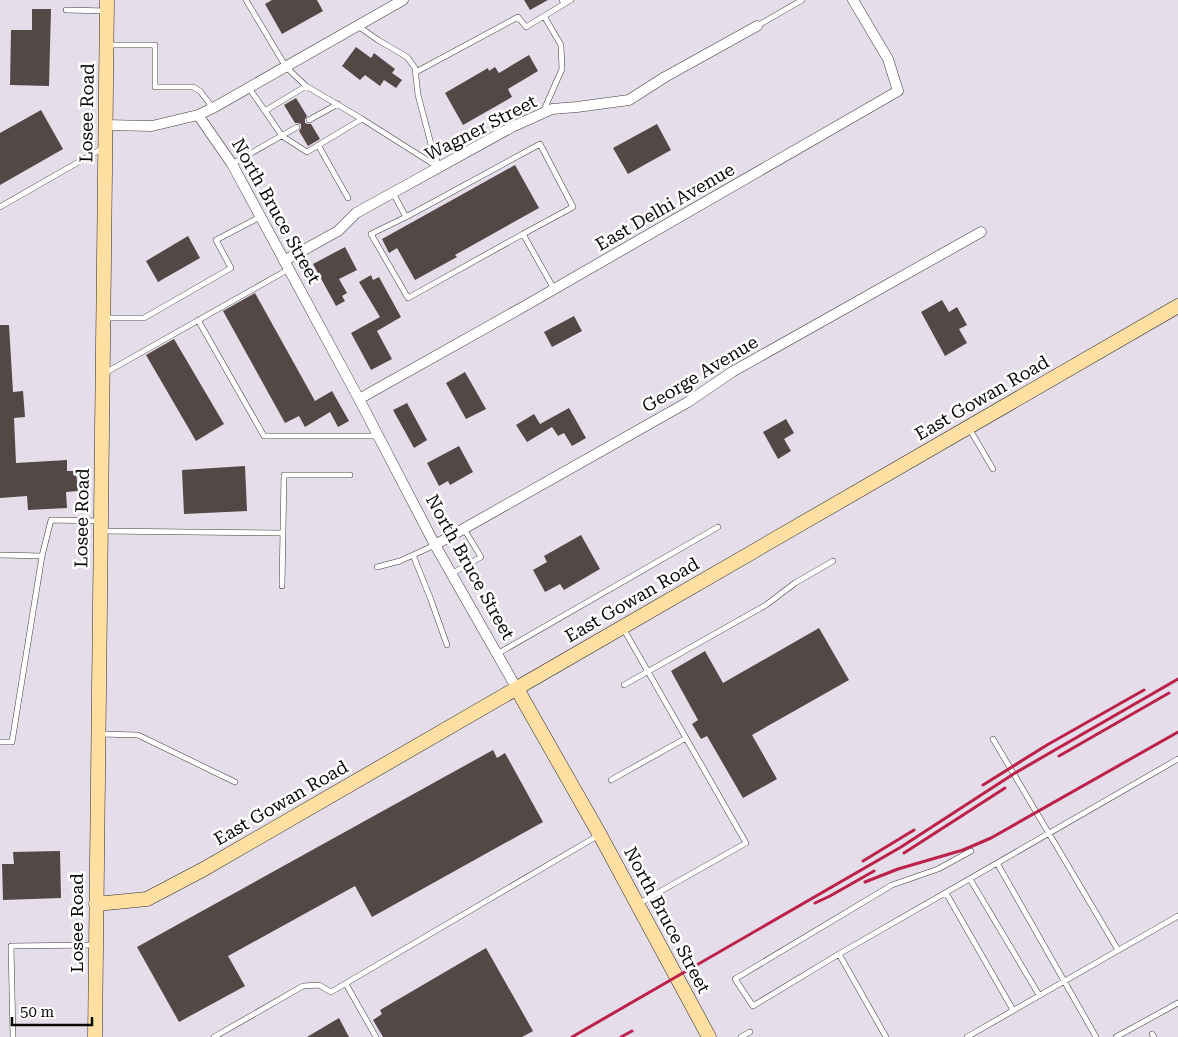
<svg xmlns="http://www.w3.org/2000/svg" width="1178" height="1037" font-family="'Roboto Serif',serif">
	<style>
		.industrial { fill: #e6ddea }
		.building { fill: #534846 }
		.lines { fill: none; stroke-linecap: round; stroke-linejoin: round }
		.lane-casing { stroke: #3d3d3d; stroke-width: 6 }
		.street-casing { stroke: #3d3d3d; stroke-width: 11 }
		.secondary-casing { stroke: #2c2c2c; stroke-width: 15 }
		.lane { stroke: #fff; stroke-width: 5 }
		.street { stroke: #fff; stroke-width: 10 }
		.secondary { stroke: #ffe0a2; stroke-width: 14 }
		.rail { stroke: #bb214b; stroke-width: 3 }
		.labels { text-anchor: middle; stroke-width: 5; stroke-linejoin: round; paint-order: stroke }
		.street-label { font-size: 18px; fill: #0a0a0a; stroke: #fff }
	</style>
	<rect width="100%" height="100%" fill="#fff5e7"/>
	<!-- industrial -->
	<path class="industrial" d="M0 0H1178V1037H0Z"/>
	<!-- building -->
	<path class="building" d="M272 0H317L323 11 282 34 265 4Z
		M524 0H548L530 10Z
		M32 9H51L49 86 10 85 11 30H32Z
		M356 47 371 58 374 53 395 69 392 73 402 80 396 88 384 80 380 86 365 75 360 80 342 66Z
		M529 55 538 71 508 89 512 97 463 125 445 93 488 68 489 71 495 67 499 73Z
		M296 98 307 116 305 119V123L308 124H311L320 139 308 146 299 131 301 128V124L298 123H295L284 105Z
		M41 110 63 149 0 185V133Z
		M657 124 671 150 628 174 613 148Z
		M515 165 539 208 455 255 457 257 415 280 397 248 389 253 382 239Z
		M188 236 200 258 158 282 146 261Z
		M345 247 357 270 339 279 347 293 342 296 345 301 336 306 313 264Z
		M371 275 373 280 379 277 401 317 377 331 392 359 371 370 351 333 380 317 359 282Z
		M255 293 315 401 332 391 349 421 338 427 330 412 305 427 299 416 285 423 223 311Z
		M942 300 949 312 957 307 967 325 959 329 967 343 945 356 921 312Z
		M574 316 582 331 552 347 544 332Z
		M0 325H9L13 392 23 391 25 417 14 418 16 463 67 460V471H76L78 491 66 492 67 508 28 510 27 496 0 498Z
		M174 339 224 424 196 441 146 355Z
		M465 372 486 409 466 419 446 383Z
		M407 403 427 440 414 448 393 410Z
		M569 408 586 438 572 446 564 433 558 436 552 427 527 442 516 425 534 414 540 424Z
		M786 419 794 433 784 439 791 451 778 459 763 432Z
		M459 446 473 472 450 485 448 481 439 486 427 463Z
		M245 466 247 511 184 514 182 470Z
		M581 535 600 569 564 590 560 584 545 592 533 570 547 562 544 556Z
		M819 628 849 680 752 735 777 779 743 798 707 736 701 739 692 724 698 720 671 671 705 651 723 683Z
		M493 750 497 758 505 753 543 822 372 917 355 886 228 956 245 986 179 1022 137 947Z
		M60 851 61 898 3 900 2 864H14L13 852Z
		M486 948 533 1031 522 1037H383L373 1020 382 1014 380 1010Z
		M339 1018 349 1037H307Z"/>
	<g class="lines">
		<!-- lane casing -->
		<g class="lane-casing">
			<path id="lane" d="M246 0 286 67 306 86 362 119 438 167
				M562 0 564 4 571 0
				M66 10 107 11
				M358 26 378 40 407 57 415 68 418 95 431 144 439 167
				M757 26 802 0
				M107 45H155V87H193L200 91 213 108
				M416 72 518 17 526 27 564 4
				M249 88 265 111 306 86
				M265 111 282 136 307 152 362 119
				M543 112 562 69 561 45 544 16
				M309 120 338 104
				M318 145 348 198
				M232 164 297 127
				M393 193 406 217 540 144 573 207 523 234 554 289
				M0 207 103 148
				M406 217 371 234 408 298 523 234
				M104 318H144L231 268 216 240 260 217
				M198 320 264 436H378
				M105 373 289 269
				M969 428 993 469
				M101 531 283 533
				M0 555 42 556
				M413 555 431 600 447 645
				M377 567 400 561 435 545
				M451 574 481 557 464 529
				M282 586 284 475H350
				M623 628 746 843 638 904
				M497 654 718 527
				M624 685 766 605 795 583 833 561
				M99 734 138 735 235 782
				M993 739 1118 950
				M0 742H12L42 556 51 520 100 521
				M611 780 686 738
				M997 863 1096 1037
				M970 879 1039 995
				M946 893 1013 1010
				M839 954 753 1006 735 979 892 885 938 869 971 851
				M346 984 376 1037
				M1152 1034 1154 1037
				M13 1037 11 946 95 945
				M214 1037 303 986 319 985 331 992 599 835
				M741 1037 750 1032
				M886 1037 839 954 1178 759
				M967 1037 1178 916
				M1116 1037 1178 1003"/>
		</g>
		<!-- street casing -->
		<g class="street-casing">
			<path id="street" d="M198 115 232 164 359 399 435 545 517 689
				M105 125 152 126 198 115 213 108 403 0
				M284 261 338 231 356 213 512 127 552 109 577 107 629 100 665 77 757 26
				M359 399 523 307 898 91 888 59 853 0
				M435 545 688 402 732 372 981 232"/>
		</g>
		<!-- secondary casing -->
		<g class="secondary-casing">
			<path id="secondary" d="M517 689 600 835 709 1037
				M96 904 147 899 204 869 1178 306
				M95 1037 107 0"/>
		</g>
		<!-- lane -->
		<use href="#lane" class="lane"/>
		<!-- street -->
		<use href="#street" class="street"/>
		<!-- secondary -->
		<use href="#secondary" class="secondary"/>
		<!-- rail -->
		<path class="rail" d="M1059 756 1169 693
			M983 785 1047 745 1144 690
			M904 853 1005 788
			M863 861 914 830
			M865 882 898 869 963 850 991 838 1178 732
			M815 903 830 896 874 871
			M572 1037 901 847 1015 773 1178 679
			M621 1037 632 1031"/>
	</g>
	<g class="labels">
		<!-- street labels -->
		<g class="street-label">
			<text transform="translate(87 113) rotate(-89)" y="6">Losee Road</text>
			<text transform="translate(481 128) rotate(-27)" y="6">Wagner Street</text>
			<text transform="translate(665 207) rotate(-30)" y="6">East Delhi Avenue</text>
			<text transform="translate(276 211) rotate(61)" y="6">North Bruce Street</text>
			<text transform="translate(700 374) rotate(-31)" y="6">George Avenue</text>
			<text transform="translate(982 398) rotate(-30)" y="6">East Gowan Road</text>
			<text transform="translate(82 518) rotate(-89)" y="6">Losee Road</text>
			<text transform="translate(470 567) rotate(61)" y="6">North Bruce Street</text>
			<text transform="translate(632 600) rotate(-30)" y="6">East Gowan Road</text>
			<text transform="translate(281 803) rotate(-30)" y="6">East Gowan Road</text>
			<text transform="translate(667 920) rotate(62)" y="6">North Bruce Street</text>
			<text transform="translate(77 923) rotate(-90)" y="6">Losee Road</text>
		</g>
	</g>
	<!-- scale -->
	<path d="M12 1017v8h80v-8" fill="none" stroke="#0a0a0a" stroke-width="2.5"/>
	<text x="20" y="1017" font-size="15" fill="#0a0a0a" stroke="#ffffff" stroke-width="4" paint-order="stroke">50 m</text>
</svg>
